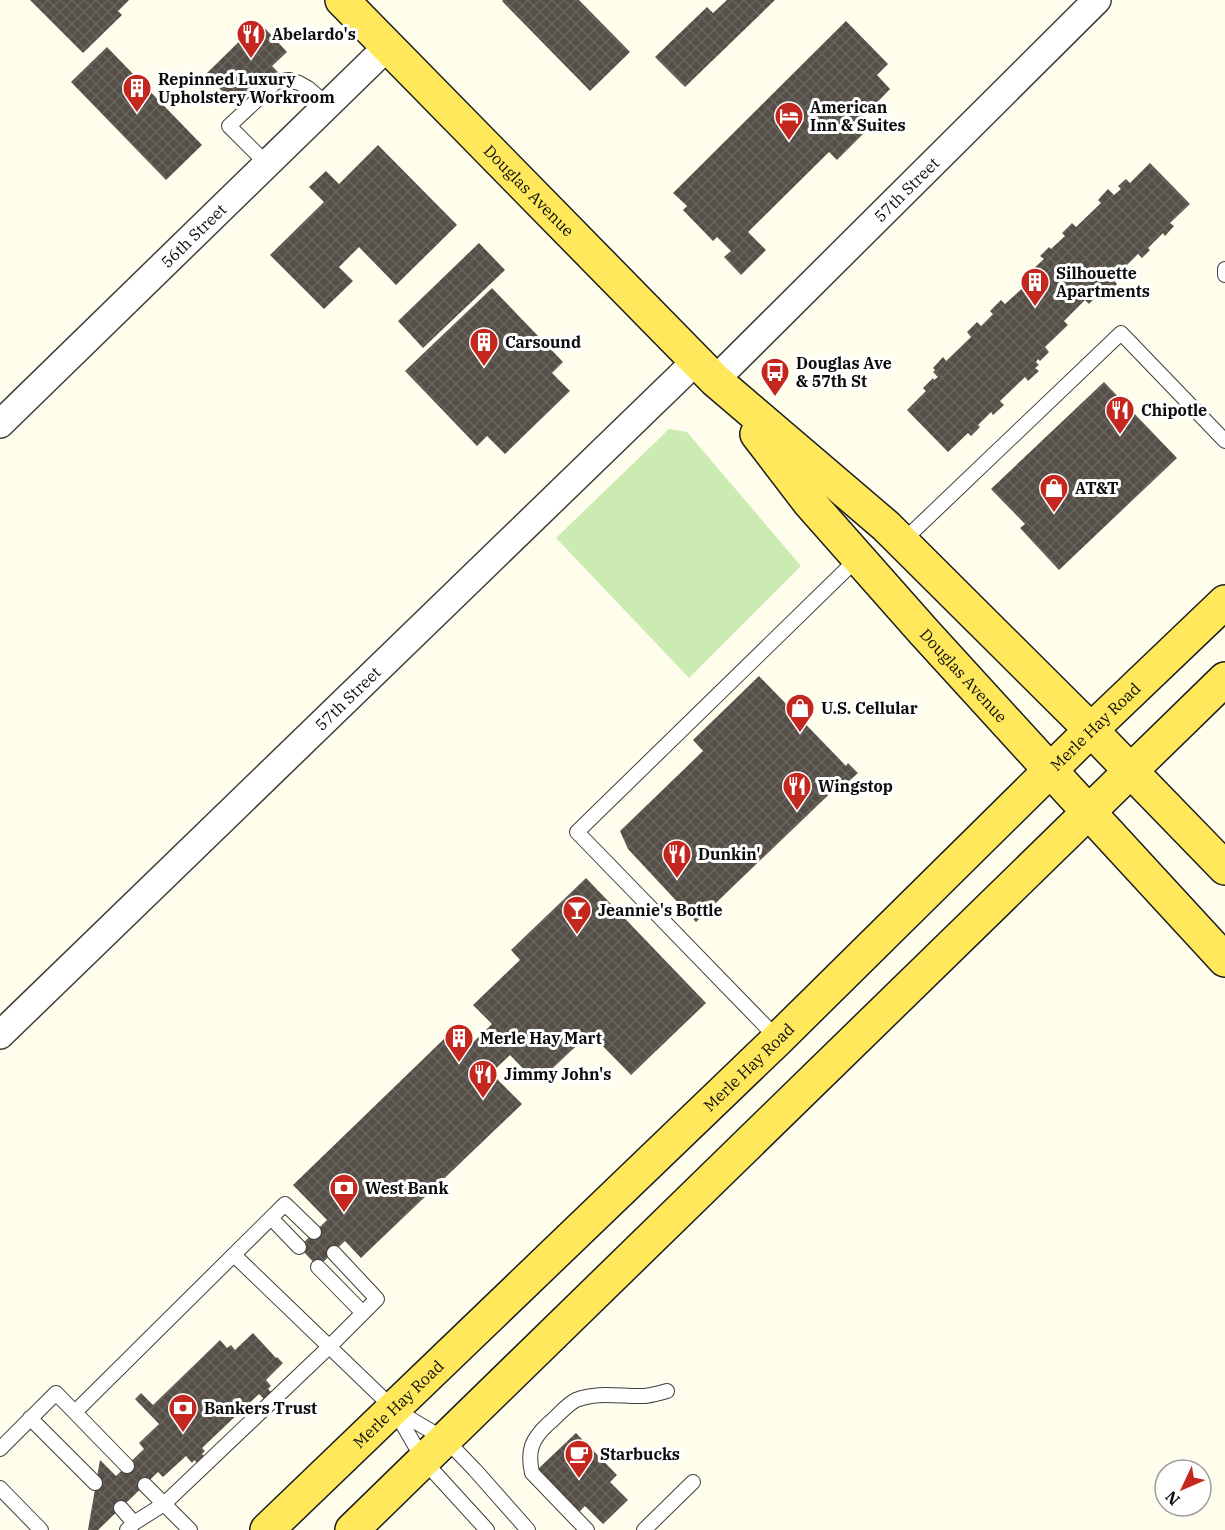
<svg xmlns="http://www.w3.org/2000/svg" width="1225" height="1530" font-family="'IBM Plex Serif',serif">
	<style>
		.green { fill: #cbebb3 }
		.building { fill: url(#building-cross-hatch) }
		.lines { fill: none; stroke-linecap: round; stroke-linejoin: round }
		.service-casing { stroke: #3f3f3f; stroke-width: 16 }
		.minor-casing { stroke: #3f3f3f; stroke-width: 30 }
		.primary-casing { stroke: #1d1d1d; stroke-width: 36 }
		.service { stroke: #fff; stroke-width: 14 }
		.minor { stroke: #fff; stroke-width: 27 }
		.primary { stroke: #ffe85c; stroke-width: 33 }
		.labels { text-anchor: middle; stroke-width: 6; stroke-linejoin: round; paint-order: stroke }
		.poi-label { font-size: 16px; font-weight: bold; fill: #0c0c0c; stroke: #fff; text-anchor: start }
		.street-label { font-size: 16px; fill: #0c0c0c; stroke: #fff }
	</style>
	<defs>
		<pattern id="building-cross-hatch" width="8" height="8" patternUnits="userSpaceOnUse" patternTransform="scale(1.5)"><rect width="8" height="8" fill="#554f48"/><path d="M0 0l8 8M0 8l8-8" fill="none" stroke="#68645e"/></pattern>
	</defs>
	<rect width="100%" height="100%" fill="#fffdec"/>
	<!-- green -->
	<path class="green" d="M669 429 687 432 801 566 689 678 556 538Z"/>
	<!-- building -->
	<path class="building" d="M30 0H129L118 11 122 15 83 53Z
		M503 0H579L630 52 590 91 502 1Z
		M727 0H775L685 87 655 57 707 7 713 13Z
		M846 21 888 64 877 75 890 89 856 124 864 133 837 160 829 152 748 232 766 250 741 275 724 257 731 251 717 237 713 241 683 210 687 206 673 193Z
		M259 22 287 52 272 66 278 72 257 91 252 86 234 104 206 74Z
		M107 47 202 145 166 180 71 82Z
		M378 145 457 225 396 285 359 247 339 267 353 281 324 309 270 255 324 202 309 187 326 171 339 184Z
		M1150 163 1190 204 1170 223 1174 226 1165 236 1163 233 1148 248 1150 250 1142 258 1138 254 1113 279 1117 284 1108 293 1105 290 1103 293 1099 289 1096 293 1098 295 1089 304 1085 300 1064 321 1068 325 1045 347 1049 352 1040 361 1038 359 1036 362 1039 365 1035 368 1039 371 1028 381 1025 377 1000 401 1004 405 993 415 991 412 978 425 980 427 971 436 968 433 948 452 907 410 926 391 923 388 933 378 934 380 938 377 933 372 935 370 933 368 943 357 946 361 971 337 967 332 977 322 981 326 993 314 990 311 1001 300 1005 304 1026 285 1021 280 1044 259 1040 256 1049 247 1051 249 1065 236 1062 233 1072 223 1076 227 1101 203 1098 200 1108 189 1114 195 1121 189 1118 186 1126 179 1130 183Z
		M479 243 505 270 423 348 398 321Z
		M492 288 563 362 552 373 570 391 505 454 487 436 477 446 405 371Z
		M1104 382 1177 458 1059 570 1020 528 1025 524 991 489Z
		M759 676 846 766 848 763 858 773 848 782 845 779 696 922 628 849 620 831 703 751 693 740Z
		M586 878 706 1003 631 1075 590 1033 537 1083 510 1055 491 1073 522 1104 361 1258 345 1241 318 1267 299 1247 327 1220 293 1185 445 1038 461 1054 492 1024 473 1005 520 960 511 950Z
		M253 1333 276 1358 277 1357 283 1363 266 1380 271 1386 268 1389 274 1395 267 1402 259 1394 202 1448 205 1451 202 1454 208 1460 201 1466 194 1460 192 1463 186 1456 163 1477 158 1472 98 1530H88L100 1460 116 1476 144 1449 139 1443 159 1424 135 1399 141 1393 153 1405 220 1340 227 1348 231 1345 235 1350Z
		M576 1433 617 1475 610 1482 628 1500 603 1524 585 1506 575 1516 537 1470Z"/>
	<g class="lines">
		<!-- service casing -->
		<g class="service-casing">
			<path id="service" d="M267 164 229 126 276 82 289 80 299 83 308 88 328 105
				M1225 269V275
				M902 542 1121 333 1225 441
				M778 1039 577 832 858 558
				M271 1218 299 1247
				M234 1255 394 1409 446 1440 475 1470 528 1530
				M318 1267 363 1313
				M395 1411 424 1461 487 1530
				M75 1412 285 1204 314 1232
				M30 1418 95 1483
				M0 1449 56 1393 127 1466
				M145 1485 190 1530
				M0 1488 41 1530
				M121 1508 134 1523
				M127 1530 134 1523 164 1504 329 1347 377 1299 334 1253
				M587 1530 532 1473C527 1450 532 1439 548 1424 557 1417 566 1405 576 1400 598 1391 622 1397 645 1396 652 1395 660 1393 667 1391
				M644 1530 693 1482"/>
		</g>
		<!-- minor casing -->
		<g class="minor-casing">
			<g id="minor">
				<path id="s1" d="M715 380 1097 0"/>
				<path id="s2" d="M0 424 388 46"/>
				<path id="s3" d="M0 1035 696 361"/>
			</g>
		</g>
		<!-- primary casing -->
		<g class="primary-casing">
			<g id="primary">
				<path id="s4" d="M342 0 715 380 886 526 1091 730 1225 868"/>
				<path id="s5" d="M757 434 809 502 924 632 1050 770 1225 960"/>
				<path id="s6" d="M267 1530 778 1039 1091 730 1225 602"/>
				<path d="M352 1530 1225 679"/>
			</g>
		</g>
		<!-- service -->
		<use href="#service" class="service"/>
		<!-- minor -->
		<use href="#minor" class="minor"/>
		<!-- primary -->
		<use href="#primary" class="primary"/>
	</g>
	<!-- icons -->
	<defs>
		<g id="restaurant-pin" transform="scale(1.5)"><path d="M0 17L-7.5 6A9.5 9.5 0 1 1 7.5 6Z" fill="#c3271e" stroke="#fff"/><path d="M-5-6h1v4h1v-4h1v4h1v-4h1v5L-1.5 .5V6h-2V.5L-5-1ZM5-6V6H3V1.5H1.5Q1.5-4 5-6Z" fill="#fff"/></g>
		<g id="building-pin" transform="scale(1.5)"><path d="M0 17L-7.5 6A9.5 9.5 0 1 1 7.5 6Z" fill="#c3271e" stroke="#fff"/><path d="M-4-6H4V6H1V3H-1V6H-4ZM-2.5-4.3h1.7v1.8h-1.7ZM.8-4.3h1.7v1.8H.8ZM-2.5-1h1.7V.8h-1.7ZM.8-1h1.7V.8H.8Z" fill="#fff"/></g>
		<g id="hotel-pin" transform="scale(1.5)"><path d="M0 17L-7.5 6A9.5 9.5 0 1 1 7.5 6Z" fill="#c3271e" stroke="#fff"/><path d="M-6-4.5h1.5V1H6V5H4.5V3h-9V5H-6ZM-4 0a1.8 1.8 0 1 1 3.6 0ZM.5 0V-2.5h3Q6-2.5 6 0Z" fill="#fff"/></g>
		<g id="bus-pin" transform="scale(1.5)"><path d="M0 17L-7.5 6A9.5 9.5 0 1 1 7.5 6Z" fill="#c3271e" stroke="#fff"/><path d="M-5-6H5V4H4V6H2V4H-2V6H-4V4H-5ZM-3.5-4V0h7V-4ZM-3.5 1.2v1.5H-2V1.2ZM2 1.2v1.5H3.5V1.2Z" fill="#fff"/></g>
		<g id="shop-pin" transform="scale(1.5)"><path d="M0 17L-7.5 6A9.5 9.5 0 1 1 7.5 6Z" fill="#c3271e" stroke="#fff"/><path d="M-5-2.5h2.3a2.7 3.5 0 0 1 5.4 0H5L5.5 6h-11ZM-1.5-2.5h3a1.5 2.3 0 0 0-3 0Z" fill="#fff"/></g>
		<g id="bar-pin" transform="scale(1.5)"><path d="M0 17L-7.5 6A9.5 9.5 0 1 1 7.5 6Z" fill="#c3271e" stroke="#fff"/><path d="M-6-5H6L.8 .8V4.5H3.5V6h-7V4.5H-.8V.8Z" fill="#fff"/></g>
		<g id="bank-pin" transform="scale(1.5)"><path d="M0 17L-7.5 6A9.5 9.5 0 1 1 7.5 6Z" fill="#c3271e" stroke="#fff"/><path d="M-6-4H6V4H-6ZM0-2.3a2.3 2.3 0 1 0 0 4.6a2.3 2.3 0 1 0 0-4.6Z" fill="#fff"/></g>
		<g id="cafe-pin" transform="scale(1.5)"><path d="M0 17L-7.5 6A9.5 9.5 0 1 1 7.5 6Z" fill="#c3271e" stroke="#fff"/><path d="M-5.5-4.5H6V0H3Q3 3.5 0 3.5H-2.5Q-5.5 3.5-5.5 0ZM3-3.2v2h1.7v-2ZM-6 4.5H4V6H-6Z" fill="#fff"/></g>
	</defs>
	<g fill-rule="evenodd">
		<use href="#restaurant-pin" x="251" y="34"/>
		<use href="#building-pin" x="137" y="88"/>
		<use href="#hotel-pin" x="789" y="116"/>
		<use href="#building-pin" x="1035" y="282"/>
		<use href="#building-pin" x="484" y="342"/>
		<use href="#bus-pin" x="775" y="372"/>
		<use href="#restaurant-pin" x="1120" y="410"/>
		<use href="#shop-pin" x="1054" y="488"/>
		<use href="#shop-pin" x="800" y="708"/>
		<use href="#restaurant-pin" x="797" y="786"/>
		<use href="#restaurant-pin" x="677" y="854"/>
		<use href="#bar-pin" x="577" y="910"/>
		<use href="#building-pin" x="459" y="1038"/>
		<use href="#restaurant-pin" x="483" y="1074"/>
		<use href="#bank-pin" x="344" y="1188"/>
		<use href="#bank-pin" x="183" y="1408"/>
		<use href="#cafe-pin" x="579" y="1454"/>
	</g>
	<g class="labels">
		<!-- poi labels -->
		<g class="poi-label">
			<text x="272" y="40">Abelardo's</text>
			<text x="158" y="85">Repinned Luxury<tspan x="158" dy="18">Upholstery Workroom</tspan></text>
			<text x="810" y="113">American<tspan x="810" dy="18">Inn &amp; Suites</tspan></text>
			<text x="1056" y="279">Silhouette<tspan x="1056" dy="18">Apartments</tspan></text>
			<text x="505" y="348">Carsound</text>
			<text x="796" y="369">Douglas Ave<tspan x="796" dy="18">&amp; 57th St</tspan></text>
			<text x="1141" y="416">Chipotle</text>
			<text x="1075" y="494">AT&amp;T</text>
			<text x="821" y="714">U.S. Cellular</text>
			<text x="818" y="792">Wingstop</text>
			<text x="698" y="860">Dunkin'</text>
			<text x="598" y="916">Jeannie's Bottle</text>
			<text x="480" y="1044">Merle Hay Mart</text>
			<text x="504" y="1080">Jimmy John's</text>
			<text x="365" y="1194">West Bank</text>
			<text x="204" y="1414">Bankers Trust</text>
			<text x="600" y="1460">Starbucks</text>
		</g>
		<!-- street labels -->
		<g class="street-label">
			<text dy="6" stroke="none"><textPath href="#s4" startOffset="267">Douglas Avenue</textPath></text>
			<text dy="6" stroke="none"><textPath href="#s1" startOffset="270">57th Street</textPath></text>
			<text dy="6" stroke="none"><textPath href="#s2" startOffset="270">56th Street</textPath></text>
			<text dy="6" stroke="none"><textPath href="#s5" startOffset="318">Douglas Avenue</textPath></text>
			<text dy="6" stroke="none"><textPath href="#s3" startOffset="484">57th Street</textPath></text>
			<text dy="6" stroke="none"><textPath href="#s6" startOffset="1154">Merle Hay Road</textPath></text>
			<text dy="6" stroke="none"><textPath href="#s6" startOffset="668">Merle Hay Road</textPath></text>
			<text dy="6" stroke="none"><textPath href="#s6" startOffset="182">Merle Hay Road</textPath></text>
		</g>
	</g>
	<!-- north arrow -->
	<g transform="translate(1183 1488) rotate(226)"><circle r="28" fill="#ffffff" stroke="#9e9e9e" stroke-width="1.5"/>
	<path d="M0-4.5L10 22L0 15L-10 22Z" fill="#c3271e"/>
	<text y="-9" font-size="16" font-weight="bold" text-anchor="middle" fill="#0c0c0c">N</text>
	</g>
</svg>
